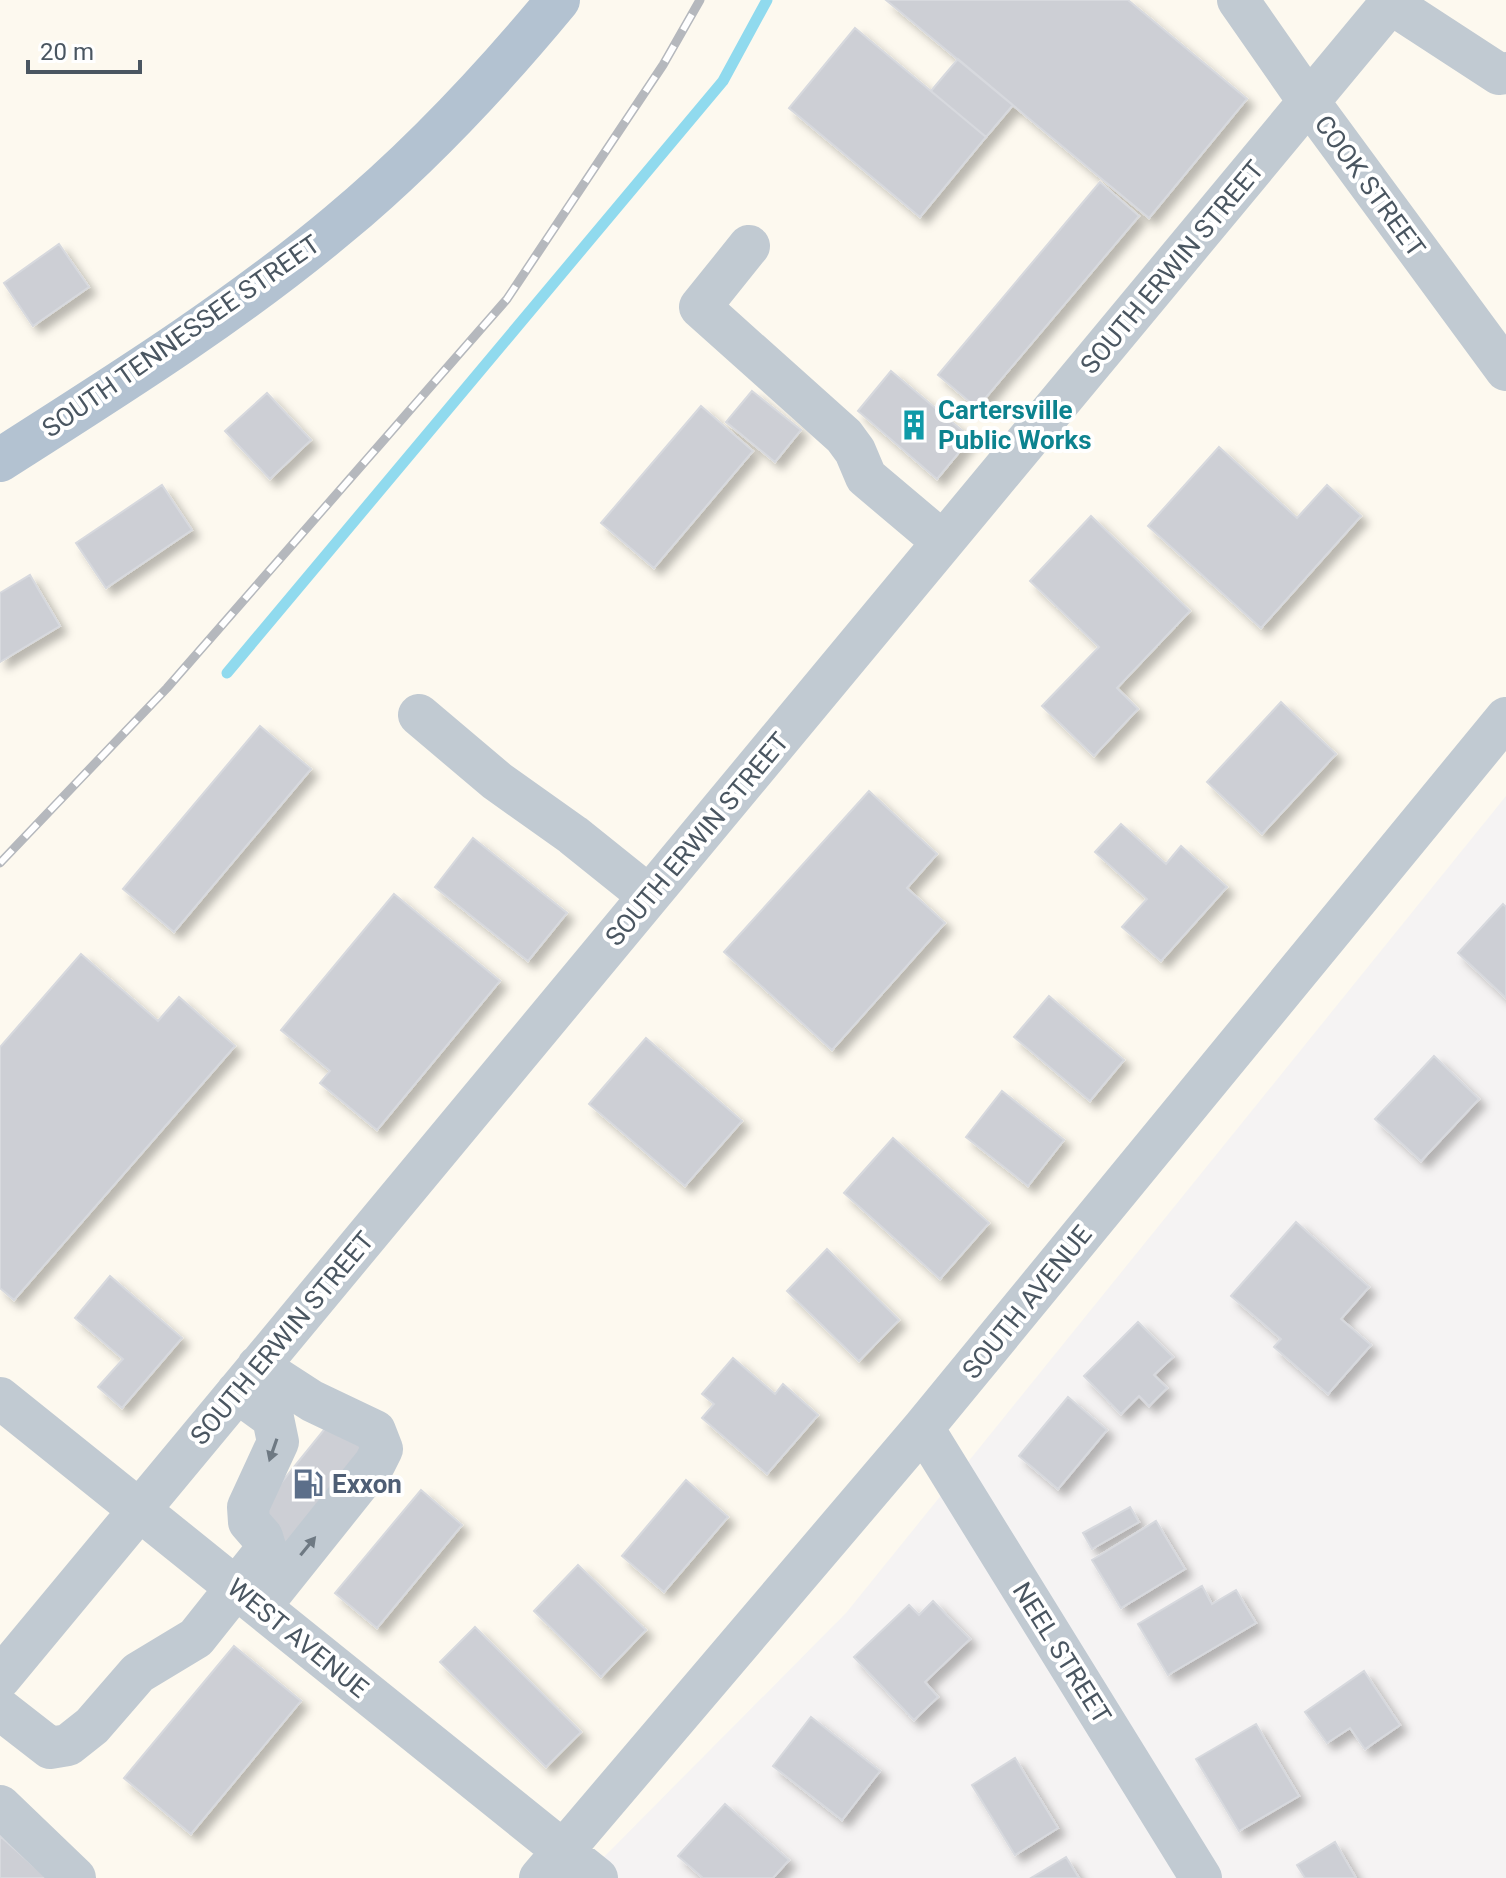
<svg xmlns="http://www.w3.org/2000/svg" width="1506" height="1878" font-family="Roboto,sans-serif">
	<style>
		.commercial { fill: #fdf9ef }
		.lines { fill: none; stroke-linecap: round; stroke-linejoin: round }
		.stream { stroke: #90daee; stroke-width: 11 }
		.building { fill: #cdcfd5; stroke: #d7d9de; stroke-width: 2; filter: url(#shadow) }
		.minor { stroke: #c1cad2; stroke-width: 42 }
		.major { stroke: #b3c2d1; stroke-width: 44 }
		.rail-casing { stroke: #b5b8bd; stroke-width: 9 }
		.rail { stroke: #fff; stroke-width: 6; stroke-dasharray: 18; stroke-linecap: butt }
		.oneway { fill: #6e7983 }
		.labels { text-anchor: middle; stroke-width: 8; stroke-linejoin: round; paint-order: stroke }
		.street-label { font-size: 26px; fill: #4a5661; stroke: #fff }
		.culture-label { font-size: 26px; font-weight: bold; fill: #0d838f; stroke: #fff; text-anchor: start }
		.service-label { font-size: 26px; font-weight: bold; fill: #4e5e75; stroke: #fff; text-anchor: start }
	</style>
	<defs>
		<filter id="shadow"><feDropShadow dx="7" dy="7" stdDeviation="4" flood-color="#0004"/></filter>
	</defs>
	<rect width="100%" height="100%" fill="#f5f3f3"/>
	<!-- commercial -->
	<path class="commercial" d="M0 0H1506V796L846 1613 583 1878H0Z"/>
	<g class="lines">
		<!-- stream -->
		<path class="stream" d="M227 673 723 81 767 0"/>
	</g>
	<!-- building -->
	<path class="building" d="M886 0H1128L1247 99 1149 218Z
		M855 28 986 137 920 217 789 108Z
		M958 59 1013 105 986 137 931 91Z
		M1100 182 1139 216 977 408 938 375Z
		M59 244 89 287 33 326 4 283Z
		M891 371 971 438 937 479 858 411Z
		M752 391 801 430 775 462 726 422Z
		M267 393 311 440 270 479 225 431Z
		M701 406 753 451 654 568 601 523Z
		M1219 447 1297 518 1327 485 1361 516 1261 628 1148 526Z
		M162 485 192 530 106 588 76 543Z
		M1091 516 1190 611 1117 688 1138 709 1094 756 1042 706 1099 647 1030 581Z
		M30 575 60 626 0 662V593Z
		M1281 702 1336 754 1262 834 1207 782Z
		M260 726 311 769 174 932 123 889Z
		M869 791 937 854 907 888 945 923 832 1050 724 952Z
		M1121 824 1166 864 1181 846 1227 887 1161 961 1122 927 1147 899 1095 852Z
		M473 838 567 913 528 961 435 887Z
		M394 894 500 981 377 1130 320 1083 330 1071 281 1030Z
		M1503 904 1506 907V998L1458 953Z
		M81 954 158 1021 179 997 235 1046 14 1300 0 1288V1047Z
		M1049 996 1124 1060 1090 1101 1014 1037Z
		M646 1038 742 1121 685 1186 589 1104Z
		M1434 1056 1479 1099 1421 1161 1375 1119Z
		M1002 1091 1064 1140 1028 1186 966 1137Z
		M893 1138 989 1223 940 1279 844 1193Z
		M1296 1222 1369 1287 1341 1319 1371 1345 1328 1394 1274 1347 1281 1339 1231 1296Z
		M827 1249 899 1320 859 1361 787 1291Z
		M110 1276 182 1338 122 1408 98 1387 123 1359 75 1318Z
		M1138 1322 1173 1357 1154 1375 1167 1388 1149 1406 1139 1396 1121 1414 1084 1376Z
		M733 1358 775 1394 783 1384 818 1415 767 1474 702 1418 714 1404 702 1394Z
		M1068 1397 1107 1430 1058 1489 1019 1456Z
		M332 1420 366 1447 284 1547 251 1520Z
		M686 1480 728 1517 664 1592 622 1556Z
		M421 1490 462 1525 377 1628 335 1593Z
		M1130 1507 1139 1522 1092 1549 1083 1533Z
		M1156 1521 1185 1569 1121 1608 1092 1560Z
		M578 1565 646 1630 601 1677 534 1611Z
		M1202 1586 1212 1604 1236 1590 1256 1623 1168 1675 1138 1624Z
		M933 1601 970 1639 925 1682 938 1697 914 1720 854 1657 909 1605 919 1615Z
		M475 1627 581 1732 546 1767 440 1662Z
		M234 1646 301 1701 191 1834 124 1778Z
		M1364 1671 1400 1725 1365 1749 1350 1728 1327 1743 1305 1712Z
		M811 1717 880 1771 842 1820 773 1766Z
		M1256 1724 1299 1796 1239 1831 1196 1759Z
		M1015 1758 1058 1828 1015 1855 972 1785Z
		M725 1804 789 1860 773 1878H703L678 1856Z
		M0 1836 47 1878H0Z
		M1335 1842 1356 1878H1305L1297 1865Z
		M1066 1857 1079 1878H1031Z"/>
	<g class="lines">
		<!-- minor -->
		<path class="minor" d="M1238 0 1309 102 1506 370
			M1390 3 1499 74 1506 73
			M749 246 700 307 844 436 855 451 866 477 943 542
			M419 715 497 781 573 835 649 896
			M258 1366 312 1401 375 1431 382 1449 375 1463 260 1607
			M0 1398 597 1878
			M923 1428 1201 1878
			M0 1678 1393 0
			M0 1709 50 1748 68 1745 92 1726 138 1673 196 1638 266 1550 262 1537 249 1522 248 1507 278 1442 273 1418 237 1392
			M0 1806 75 1878
			M540 1878 923 1428 1506 718"/>
		<!-- major -->
		<path class="major" d="M0 460C116 386 233 313 338 225 419 158 491 81 558 0"/>
		<!-- rail casing -->
		<g class="rail-casing">
			<path id="rail" d="M0 863 167 688 507 299 663 65 700 0"/>
		</g>
		<!-- rail -->
		<use href="#rail" class="rail"/>
	</g>
	<!-- one-way arrows -->
	<defs><path id="oneway-solid" d="M-6-.8H1V-3.2L6.5 0L1 3.2V.8H-6Z" transform="scale(2)"/></defs>
	<g class="oneway">
		<use href="#oneway-solid" transform="translate(273 1450) rotate(109)"/>
		<use href="#oneway-solid" transform="translate(308 1546) rotate(-51)"/>
	</g>
	<!-- icons -->
	<defs>
		<g id="building-bare" transform="scale(2.4)"><path d="M-4-6H4V6H1V3H-1V6H-4ZM-2.5-4.3h1.7v1.8h-1.7ZM.8-4.3h1.7v1.8H.8ZM-2.5-1h1.7V.8h-1.7ZM.8-1h1.7V.8H.8Z" fill="#0f9aa8" stroke="#fff" stroke-width="2.5" paint-order="stroke"/></g>
		<g id="fuel-bare" transform="scale(2.4)"><path d="M-5.5-6h7V0h2V4h1.3V-2.5L3-4.5l.8-.8L6-3V5H2.5V1h-1V6h-7ZM-4.2-4.7v3.2H.2V-4.7Z" fill="#5c6f8a" stroke="#fff" stroke-width="2.5" paint-order="stroke"/></g>
	</defs>
	<g fill-rule="evenodd">
		<use href="#building-bare" x="914" y="425"/>
		<use href="#fuel-bare" x="308" y="1484"/>
	</g>
	<g class="labels">
		<!-- street labels -->
		<g class="street-label">
			<text transform="translate(1370 186) rotate(54)" y="9">COOK STREET</text>
			<text transform="translate(1172 267) rotate(-50)" y="9">SOUTH ERWIN STREET</text>
			<text transform="translate(181 336) rotate(-35)" y="9">SOUTH TENNESSEE STREET</text>
			<text transform="translate(697 839) rotate(-50)" y="9">SOUTH ERWIN STREET</text>
			<text transform="translate(1027 1302) rotate(-51)" y="9">SOUTH AVENUE</text>
			<text transform="translate(282 1338) rotate(-50)" y="9">SOUTH ERWIN STREET</text>
			<text transform="translate(298 1638) rotate(39)" y="9">WEST AVENUE</text>
			<text transform="translate(1062 1653) rotate(58)" y="9">NEEL STREET</text>
		</g>
		<!-- culture labels -->
		<g class="culture-label">
			<text x="938" y="419">Cartersville<tspan x="938" dy="30">Public Works</tspan></text>
		</g>
		<!-- service labels -->
		<g class="service-label">
			<text x="332" y="1493">Exxon</text>
		</g>
	</g>
	<!-- scale -->
	<path d="M28 60v12h112v-12" fill="none" stroke="#4a5661" stroke-width="4"/>
	<text x="40" y="60" font-size="24" fill="#4a5661" stroke="#ffffff" stroke-width="6" paint-order="stroke">20 m</text>
</svg>
